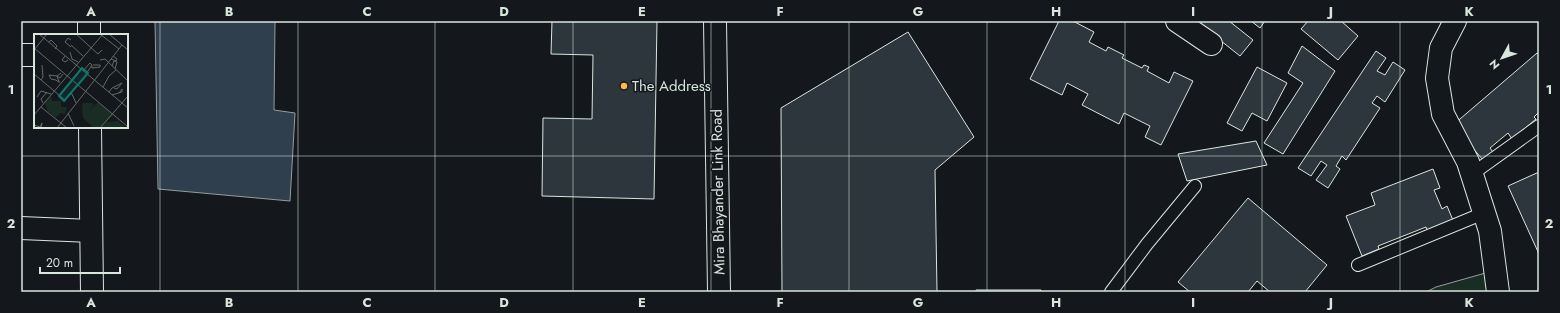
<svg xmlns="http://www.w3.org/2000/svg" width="1560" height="313" font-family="Jost,sans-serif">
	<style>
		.green { fill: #1a2d24; stroke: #939e99 }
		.water { fill: #2f3f4d; stroke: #939e99 }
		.building { fill: #2c363c; stroke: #d8e6dc }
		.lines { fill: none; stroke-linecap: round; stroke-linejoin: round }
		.service-casing { stroke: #d8e6dc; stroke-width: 14 }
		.minor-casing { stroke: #d8e6dc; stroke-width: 24 }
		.tertiary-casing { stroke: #d8e6dc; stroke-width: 24 }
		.service { stroke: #14181c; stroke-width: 12 }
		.minor { stroke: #14181c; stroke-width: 22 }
		.tertiary { stroke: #14181c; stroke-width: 22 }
		.grid { fill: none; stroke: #d8e6dc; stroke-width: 1; stroke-opacity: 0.55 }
		.poi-dot { fill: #ffb74d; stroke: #14181c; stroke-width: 1.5 }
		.labels { text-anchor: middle; stroke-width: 3; stroke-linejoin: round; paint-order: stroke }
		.poi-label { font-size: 15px; fill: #d8e6dc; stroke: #14181c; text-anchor: start }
		.street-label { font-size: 15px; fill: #d8e6dc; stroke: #14181c }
		.inset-road { fill: none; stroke: #626a69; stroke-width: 1 }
		.view { fill: #0f766e; fill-opacity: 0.15; stroke: #0f766e; stroke-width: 2 }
		.inset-edge { fill: none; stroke: #d8e6dc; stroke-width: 2 }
		.neatline { fill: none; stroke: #d8e6dc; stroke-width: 1.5 }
		.grid-label { font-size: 13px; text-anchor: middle; font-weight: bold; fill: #d8e6dc }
	</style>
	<rect width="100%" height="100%" fill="#14181c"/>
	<!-- green -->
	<path class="green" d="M1489 272 1490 292H1426L1436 287Z"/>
	<!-- water -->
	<path class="water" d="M155 21H275L274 110 295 113 290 201 158 189Z"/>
	<!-- building -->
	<path class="building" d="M552 21H657L654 199 542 196 543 118 592 119 593 55 551 54Z
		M1059 21H1073L1094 32 1089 42 1106 51 1108 47 1124 55 1122 58 1142 68 1144 65 1149 67 1147 71 1169 83 1174 72 1193 81 1161 145 1145 137 1150 126 1124 113 1119 124 1082 105 1088 94 1067 83 1062 95 1030 79Z
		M1196 21H1229L1253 40 1240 56Z
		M1251 21H1265L1260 28Z
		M1308 21H1341L1358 36 1338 60 1301 29Z
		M908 32 974 137 935 170 937 292H782L781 108Z
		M1302 46 1335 71 1283 154 1264 143 1303 83 1288 73Z
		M1376 51 1386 58 1377 71 1385 75 1393 62 1405 70 1385 102 1377 96 1372 103 1380 108 1346 160 1342 156 1336 166 1340 169 1328 188 1316 180 1327 165 1321 161 1311 176 1298 168Z
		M1537 53 1539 55V112L1534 117 1536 119 1512 139 1508 133 1490 148 1493 152 1483 160 1453 125Z
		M1257 67 1287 83 1267 121 1252 113 1242 131 1227 123Z
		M1256 141 1267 165 1187 181 1178 154Z
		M1433 169 1440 188 1434 190 1442 209 1447 206 1455 225 1429 234 1426 227 1378 246 1379 249 1362 256 1346 216 1375 205 1371 193Z
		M1539 172V254L1508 186Z
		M1248 198 1327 265 1305 292H1270L1257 281 1248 292H1190L1178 282Z
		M976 290H1041V292H976Z"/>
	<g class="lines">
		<!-- service casing -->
		<g class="service-casing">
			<path id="service" d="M1472 174 1539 126
				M1358 265 1484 213
				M1111 292 1147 244 1195 186"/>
		</g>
		<!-- minor casing -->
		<g class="minor-casing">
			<path id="minor" d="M715 21 719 292
				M1177 21 1211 44
				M1455 21 1441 48 1437 78 1443 114 1468 162 1490 231 1498 292
				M21 55H35
				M21 228 91 231"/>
		</g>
		<!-- tertiary casing -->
		<g class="tertiary-casing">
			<path id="tertiary" d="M89 21V35
				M90 127 92 292"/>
		</g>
		<!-- service -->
		<use href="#service" class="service"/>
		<!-- minor -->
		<use href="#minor" class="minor"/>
		<!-- tertiary -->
		<use href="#tertiary" class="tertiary"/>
	</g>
	<!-- grid -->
	<path class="grid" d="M160 21V292M298 21V292M435 21V292M573 21V292M711 21V292M849 21V292M987 21V292M1125 21V292M1262 21V292M1400 21V292M21 156H1539"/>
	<!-- markers -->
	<circle class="poi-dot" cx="624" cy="86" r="4"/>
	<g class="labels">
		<!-- poi labels -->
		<g class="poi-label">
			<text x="632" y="91">The Address</text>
		</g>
		<!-- street labels -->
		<g class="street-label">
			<text transform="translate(718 192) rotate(-91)" y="5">Mira Bhayander Link Road</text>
		</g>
	</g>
	<!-- overview -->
	<g transform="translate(34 34)">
		<rect width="94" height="94" fill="#14181c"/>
		<path d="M17 62 18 67H27V73H33L31 80 26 79 22 84 14 77 11 69ZM64 68 79 81 66 94H60L49 84 48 74 49 69H58L60 71 54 78ZM84 87 92 94H67L73 88Z" fill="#1a2d24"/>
		<path class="inset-road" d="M5 0 94 74M42 0 64 20 68 16M66 0 85 15M75 0 94 16M15 8 17 6 23 12 21 15M37 11 49 22M37 13 31 8 34 4 37 6M0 14 94 93M0 16 13 0M36 18 38 25 44 28M31 22 28 26 31 28 34 26M77 25 82 27 83 25 79 22M66 26 71 25 94 47M58 32V34L66 33V31H59M78 32 80 27 83 28 81 35M49 37 56 29 58 31 52 40M27 39 23 42 26 44 29 40M0 40 32 67M7 46 9 43 8 31M25 48 23 42 15 41 17 45 22 46 23 47 25 48H26M69 53 75 42 82 36M75 58 78 54 88 49 83 55 80 54M35 60H38L42 69M78 61 88 58V55L85 59M3 63 7 57 17 60M9 69 7 65 13 58M7 73 33 94M34 79 40 92M0 81 69 0M0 91 6 93 8 89 7 94M23 94 88 11M66 94 94 62"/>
		<path class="view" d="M48 34 54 39 30 67 25 62Z"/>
		<rect width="94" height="94" class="inset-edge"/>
	</g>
	<!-- border -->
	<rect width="1560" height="313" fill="none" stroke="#14181c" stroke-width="44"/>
	<!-- north arrow -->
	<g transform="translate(1502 58) rotate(230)" stroke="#14181c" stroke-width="3" paint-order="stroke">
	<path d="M0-3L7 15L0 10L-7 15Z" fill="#d8e6dc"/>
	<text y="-6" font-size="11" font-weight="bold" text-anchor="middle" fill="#d8e6dc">N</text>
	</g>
	<!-- scale -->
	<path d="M40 267v6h80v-6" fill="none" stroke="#d8e6dc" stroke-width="2"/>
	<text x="46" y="267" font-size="12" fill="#d8e6dc" stroke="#14181c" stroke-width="3" paint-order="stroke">20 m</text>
	<rect x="22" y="22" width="1516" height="269" class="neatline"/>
	<g class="grid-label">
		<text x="91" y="16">A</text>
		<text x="229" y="16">B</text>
		<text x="367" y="16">C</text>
		<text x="504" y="16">D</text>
		<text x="642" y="16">E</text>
		<text x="780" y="16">F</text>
		<text x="918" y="16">G</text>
		<text x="1056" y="16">H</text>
		<text x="1193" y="16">I</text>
		<text x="1331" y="16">J</text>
		<text x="1469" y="16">K</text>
		<text x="11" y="94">1</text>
		<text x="1549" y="94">1</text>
		<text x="11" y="228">2</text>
		<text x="1549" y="228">2</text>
		<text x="91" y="307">A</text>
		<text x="229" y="307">B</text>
		<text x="367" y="307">C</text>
		<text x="504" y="307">D</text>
		<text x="642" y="307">E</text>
		<text x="780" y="307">F</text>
		<text x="918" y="307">G</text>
		<text x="1056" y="307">H</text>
		<text x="1193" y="307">I</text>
		<text x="1331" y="307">J</text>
		<text x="1469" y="307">K</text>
	</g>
</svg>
